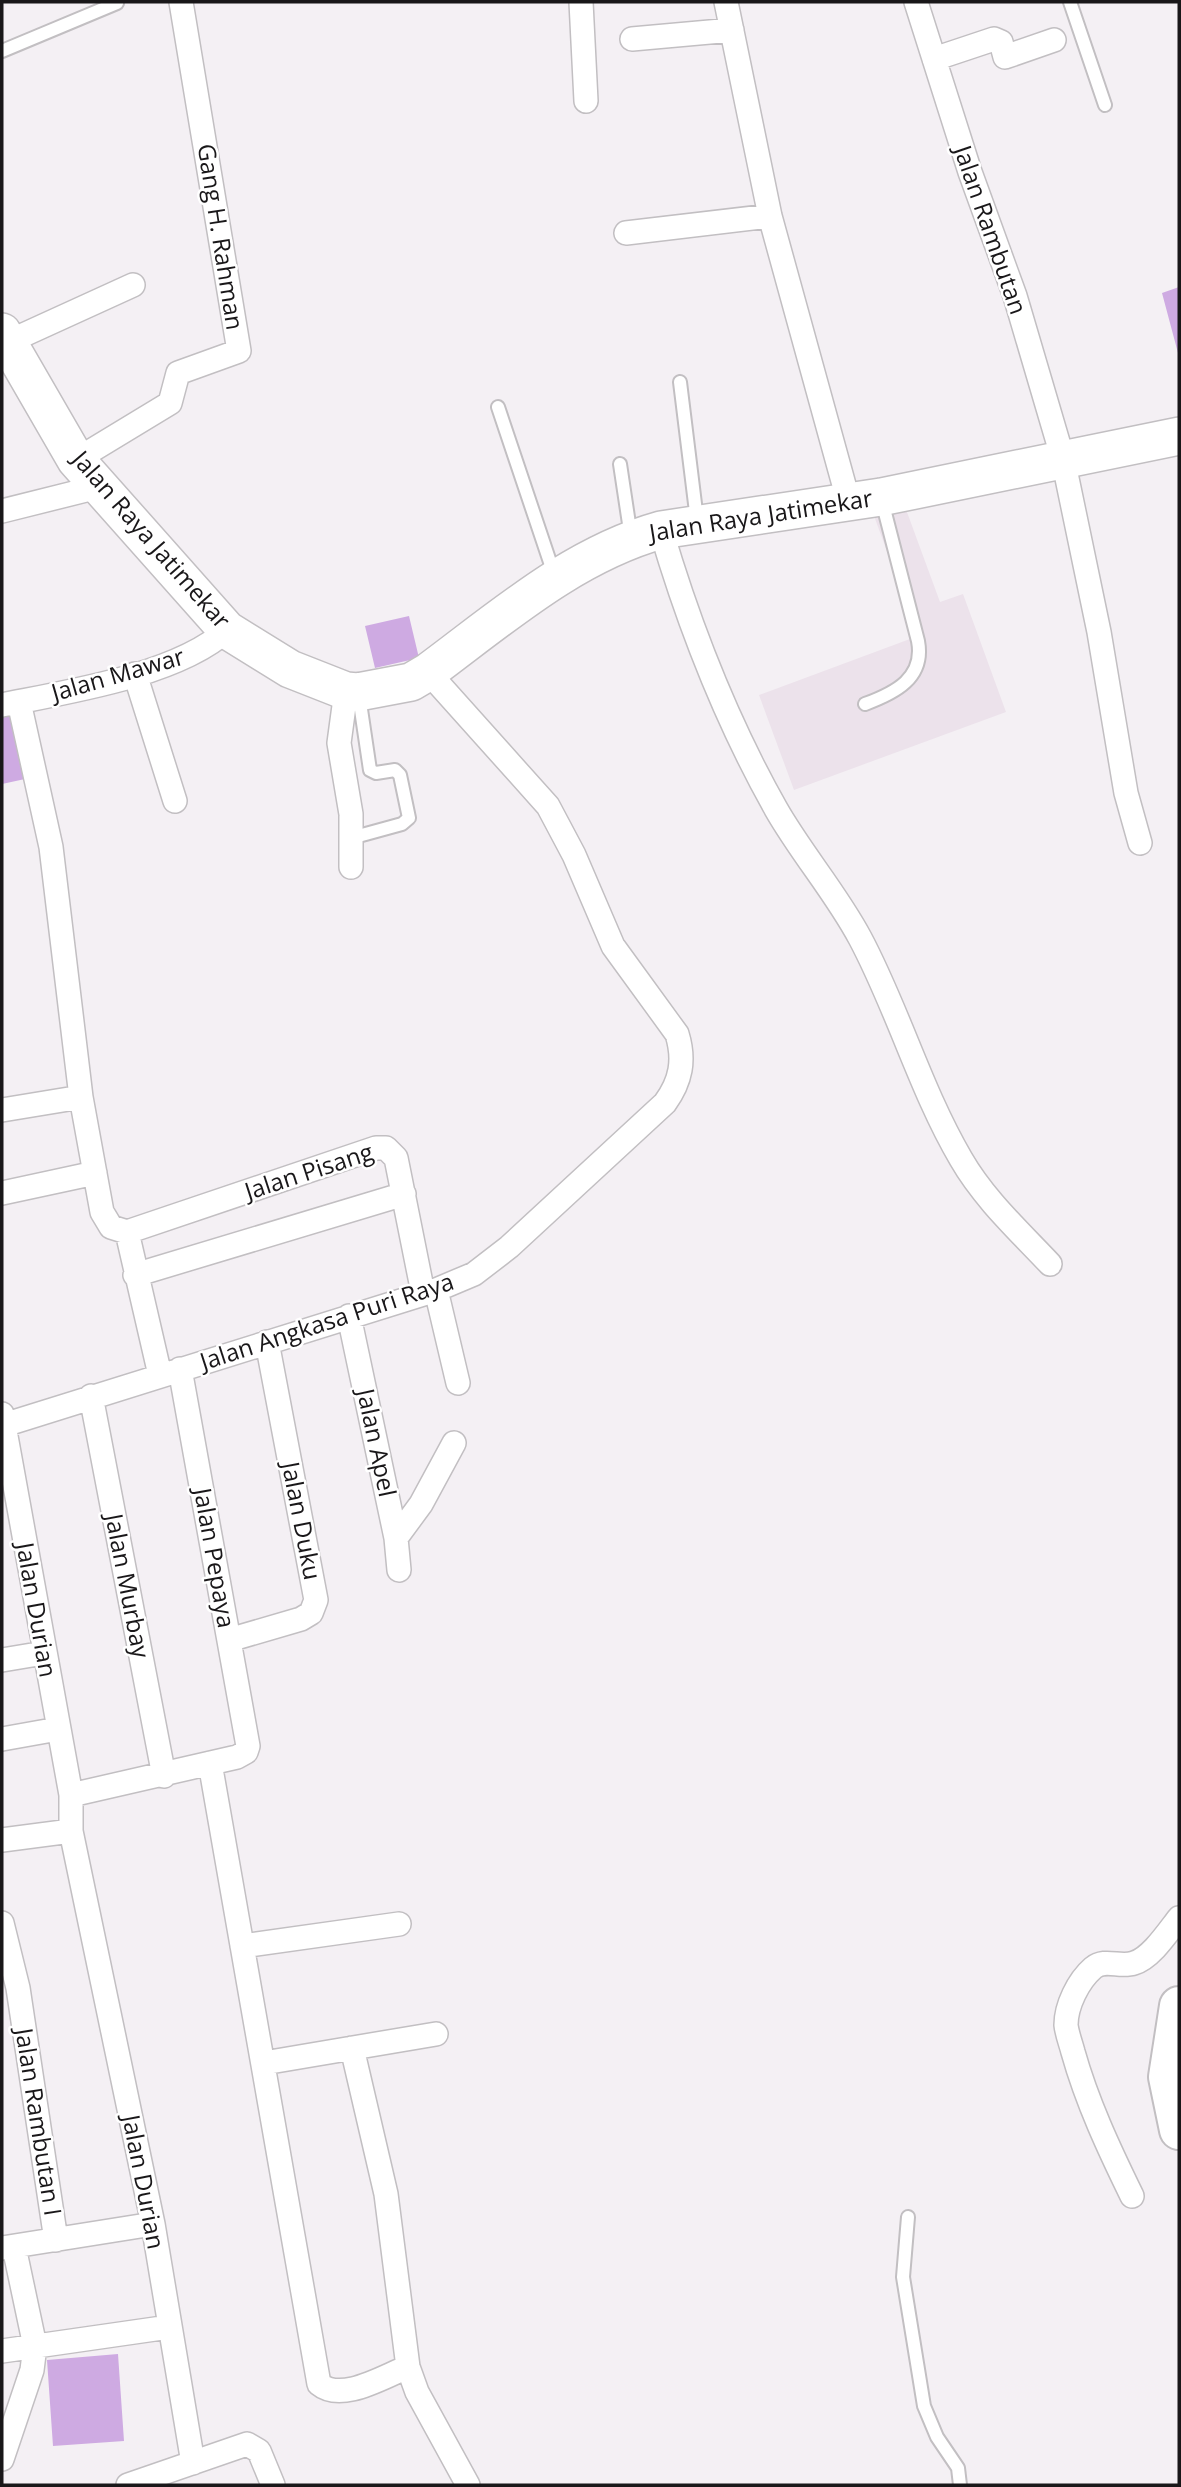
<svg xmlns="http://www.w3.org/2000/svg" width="1181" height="2487" font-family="'Open Sans',sans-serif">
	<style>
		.built { fill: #ece2eb }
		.building { fill: #ceaae2 }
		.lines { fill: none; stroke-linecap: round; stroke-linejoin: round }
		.lane-casing { stroke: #c2bfc2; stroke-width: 16 }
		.street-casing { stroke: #c2bfc2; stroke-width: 26 }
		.primary-casing { stroke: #c2bfc2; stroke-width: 40 }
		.highway-casing { stroke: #c2bfc2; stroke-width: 42 }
		.lane { stroke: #fff; stroke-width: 12 }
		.street { stroke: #fff; stroke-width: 23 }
		.primary { stroke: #fff; stroke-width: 37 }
		.highway { stroke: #fff; stroke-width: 38 }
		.labels { text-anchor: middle; stroke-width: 5; stroke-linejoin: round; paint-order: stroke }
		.street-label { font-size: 24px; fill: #191719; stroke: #fff }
	</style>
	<rect width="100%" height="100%" fill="#f4f0f4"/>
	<!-- built -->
	<path class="built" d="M900 493 940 602 963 594 1006 712 794 790 759 695 918 636 870 505Z"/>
	<!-- building -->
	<path class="building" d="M1179 287V353H1178L1162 293Z
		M409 616 419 658 375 668 365 626Z
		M11 712 25 779 2 784V714Z
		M118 2354 124 2441 53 2446 47 2360Z"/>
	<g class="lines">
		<!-- lane casing -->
		<g class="lane-casing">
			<path id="lane" d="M1070 2 1105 105
				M2 51 117 3
				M680 382 697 520
				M498 407 554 574
				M620 464 631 537
				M865 704C895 693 925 678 918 641L882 501
				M351 838 402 824 409 818 400 775 395 770 376 773 370 770 359 696
				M908 2217 903 2277 924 2406 937 2437 958 2468 960 2485"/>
		</g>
		<!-- street casing -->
		<g class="street-casing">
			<path id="street" d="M581 2 586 101
				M726 2 770 216 849 503
				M916 2 970 172 1015 296 1063 459 1099 632 1126 793 1140 843
				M632 39 732 30
				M934 59 994 39 1001 42 1005 57 1054 40
				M626 233 770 216
				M8 342 133 285
				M76 460 170 403 178 373 239 351 181 2
				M2 511 98 487
				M661 530C689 625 727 722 776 809 801 853 836 893 860 938 898 1009 920 1089 961 1159 984 1199 1019 1231 1050 1264
				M135 674 175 801
				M346 691 339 743 351 814V867
				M19 702 51 847 81 1097 102 1212 111 1227 127 1232 376 1148H386L396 1158 423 1293
				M2 705C67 692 178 675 227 630
				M2 1110 81 1097
				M2 1193 95 1173
				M127 1232 160 1375
				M135 1275 404 1194
				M436 1290 458 1383
				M349 1316 396 1538 399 1570
				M91 1396 164 1776
				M2 1414 71 1795V1831L153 2224 193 2463
				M4 1425 436 1290 474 1274 509 1247 665 1103C681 1081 685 1060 677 1034L613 946 574 855 548 806 428 672
				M396 1538 421 1504 454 1443
				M229 1640 301 1619 311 1613 316 1600 267 1342
				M2 1660 44 1653
				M2 1739 58 1729
				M210 1763 319 2384C342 2403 384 2376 408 2367
				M71 1795 237 1757 246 1752 248 1746 180 1369
				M2 1840 71 1831
				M2 1923 18 1988 56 2240
				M242 1946 399 1924
				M352 2048 386 2194 408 2367 417 2392 468 2485
				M264 2063 436 2034
				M1132 2196C1109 2149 1087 2102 1073 2052 1071 2044 1067 2034 1066 2025 1066 2006 1078 1981 1093 1968 1105 1958 1120 1968 1134 1963 1151 1958 1168 1932 1179 1918
				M2 2248 153 2224
				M2 2351 169 2327
				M2 2459 32 2370 35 2346 14 2247
				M128 2485 247 2444 259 2451 273 2485"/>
		</g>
		<!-- primary casing -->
		<g class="primary-casing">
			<path id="primary" d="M2 332 76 460 227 630 290 669 346 691 358 692 411 682 428 672C501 618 572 555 661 530L881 497 1179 436"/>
		</g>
		<!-- highway casing -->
		<g class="highway-casing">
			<path id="highway" d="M1179 2006 1168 2077 1179 2130"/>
		</g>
		<!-- lane -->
		<use href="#lane" class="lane"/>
		<!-- street -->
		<use href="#street" class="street"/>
		<!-- primary -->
		<use href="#primary" class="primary"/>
		<!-- highway -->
		<use href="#highway" class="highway"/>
	</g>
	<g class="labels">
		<!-- street labels -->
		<g class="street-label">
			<text transform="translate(990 230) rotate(71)" y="8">Jalan Rambutan</text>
			<text transform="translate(220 237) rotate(81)" y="8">Gang H. Rahman</text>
			<text transform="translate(761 516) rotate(-9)" y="8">Jalan Raya Jatimekar</text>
			<text transform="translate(151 540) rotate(49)" y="8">Jalan Raya Jatimekar</text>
			<text transform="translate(118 675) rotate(-16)" y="8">Jalan Mawar</text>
			<text transform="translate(309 1172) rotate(-18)" y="8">Jalan Pisang</text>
			<text transform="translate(327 1322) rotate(-18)" y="8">Jalan Angkasa Puri Raya</text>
			<text transform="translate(376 1443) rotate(78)" y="8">Jalan Apel</text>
			<text transform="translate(301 1521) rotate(79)" y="8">Jalan Duku</text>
			<text transform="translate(214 1558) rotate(80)" y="8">Jalan Pepaya</text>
			<text transform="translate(127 1586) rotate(79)" y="8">Jalan Murbay</text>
			<text transform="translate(36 1610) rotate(80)" y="8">Jalan Durian</text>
			<text transform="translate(38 2122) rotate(81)" y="8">Jalan Rambutan I</text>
			<text transform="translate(143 2182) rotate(79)" y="8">Jalan Durian</text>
		</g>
	</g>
	<!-- border -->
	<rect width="1181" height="2487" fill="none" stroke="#191719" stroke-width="7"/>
</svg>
